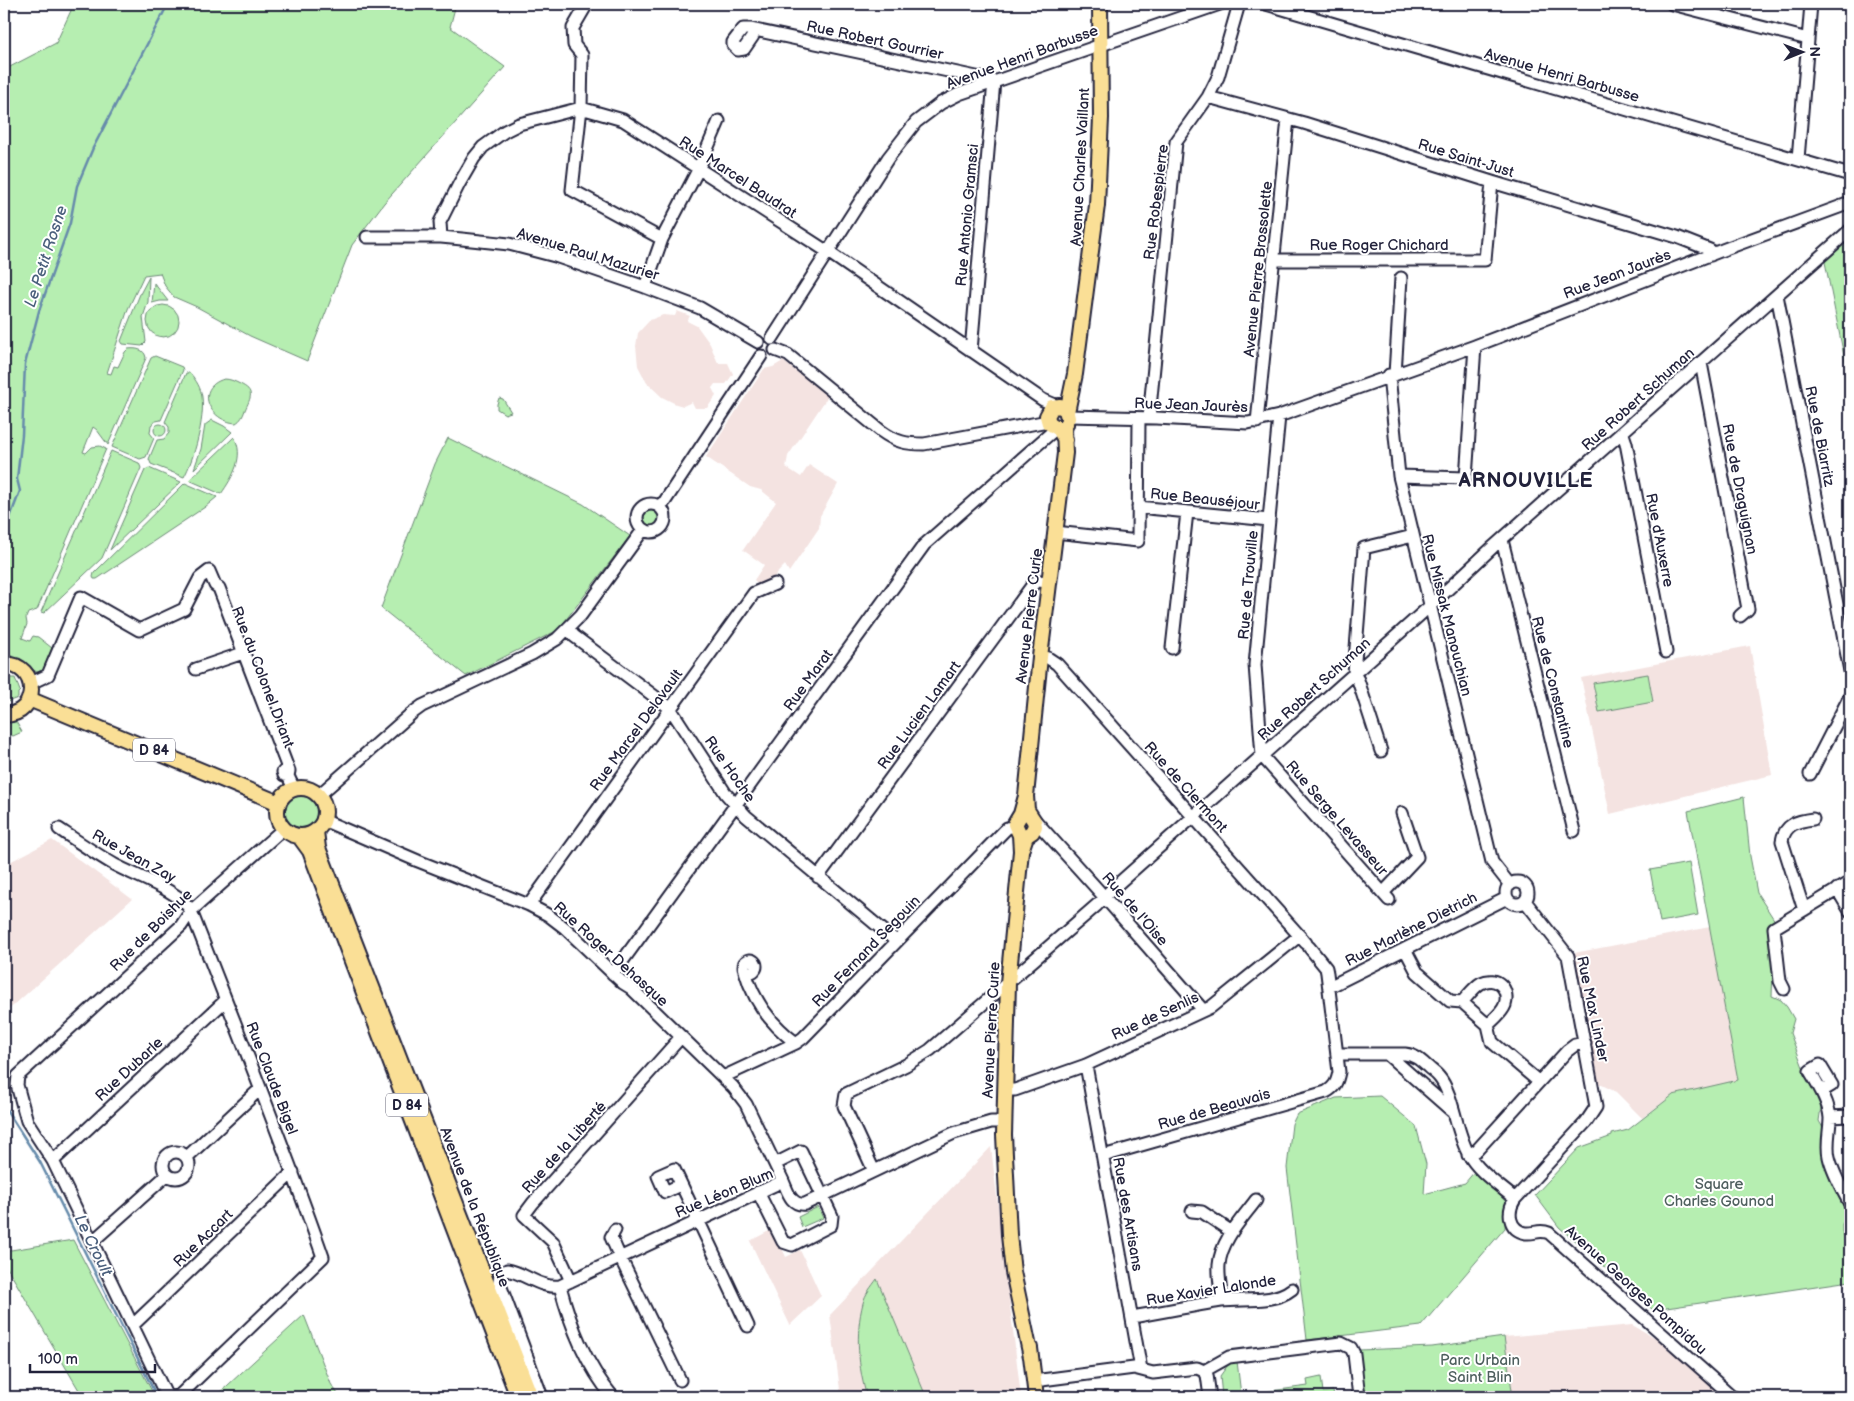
<svg xmlns="http://www.w3.org/2000/svg" width="1854" height="1401" font-family="'Balsamiq Sans',sans-serif">
	<style>
		.built { fill: #f4e3e1 }
		.green { fill: #b6eeb1; stroke: #6c8876 }
		.lines { fill: none; stroke-linecap: round; stroke-linejoin: round }
		.stream { stroke: #668bab; stroke-width: 2.5 }
		.minor-casing { stroke: #22223b; stroke-width: 15 }
		.major-casing { stroke: #22223b; stroke-width: 18 }
		.minor { stroke: #fff; stroke-width: 11 }
		.major { stroke: #fadf96; stroke-width: 14 }
		.labels { text-anchor: middle; stroke-width: 4; stroke-linejoin: round; paint-order: stroke }
		.shield { fill: #fff; stroke: #646476; stroke-width: 1 }
		.shield-label { font-size: 14px; font-weight: bold; fill: #22223b }
		.street-label { font-size: 15px; fill: #22223b; stroke: #fff }
		.park-label { font-size: 15px; fill: #4e5f5e; stroke: #fff }
		.water-label { font-size: 16px; font-style: italic; fill: #4a5f7c; stroke: #fff }
		.district-label { font-size: 20px; font-weight: bold; letter-spacing: 1px; fill: #22223b; stroke: #fff }
	</style>
	<rect width="100%" height="100%" fill="#fff"/>
	<filter id="ink" filterUnits="userSpaceOnUse"><feTurbulence type="fractalNoise" baseFrequency=".02" numOctaves="2"/><feDisplacementMap in="SourceGraphic" scale="10" xChannelSelector="R" yChannelSelector="G"/><feConvolveMatrix kernelMatrix="1 2 1 2 8 2 1 2 1" color-interpolation-filters="sRGB"/></filter>
	<g filter="url(#ink)">
		<!-- built -->
		<path class="built" d="M677 311 690 316 687 321 697 326 710 344 718 363H728L733 374 726 384H715L712 388 716 396 707 408H695L692 402 683 406 676 404 662 397 647 383 638 366 636 346 638 333 650 320 663 315 675 316Z
			M783 361 828 396 788 456 786 467 801 477 809 465 838 484 820 516 819 528 789 572 785 565 763 588 754 580 764 565 743 550 776 502 761 490 750 487 706 457 764 369 773 367Z
			M1750 646 1772 775 1610 814 1581 678Z
			M52 840 132 899 4 1014V865Z
			M1710 927 1738 1080 1673 1095 1642 1118 1616 1092 1598 1083 1574 953Z
			M991 1147 1021 1397H841L830 1315Z
			M773 1229 786 1257 800 1250 821 1296 790 1325 750 1241Z
			M1632 1325 1663 1342 1725 1397H1513L1504 1337Z"/>
		<!-- green -->
		<path class="green" d="M74 4H456L450 27 505 67 384 203 352 245 307 361 250 336 197 307 174 297 165 286 160 273 144 275 128 309 107 373 111 374 114 366 118 367 125 352 128 349C136 348 145 349 146 358L108 445 97 430 93 427 83 452 86 453 92 447 100 446 106 449 37 610 28 613 26 618 27 624 22 638 30 641 33 636 38 637 52 648 43 670 37 672C32 670 30 667 26 664 19 659 12 658 4 657V70L56 43Z
			M1850 239V386L1825 262Z
			M149 277 148 302 143 317 146 342 142 346 123 344 121 341 123 336 140 294Z
			M154 283 168 301H160L152 303Z
			M147 321a16 16 0 1 1 32 0a16 16 0 1 1-32 0Z
			M155 356 182 367 183 370 161 420 156 421 151 425 150 433 154 438 146 457 140 459 112 447 151 358Z
			M186 373H190C196 380 201 388 202 397 205 419 194 459 184 477L151 464 149 459 157 440 164 439 169 433V427L165 422Z
			M224 379C230 379 234 381 240 384 255 391 251 397 245 410 243 416 241 420 236 423 209 421 194 388 224 379Z
			M499 398 503 399 511 412 505 414 497 409V404Z
			M212 420 224 426 232 432 194 469 201 449 205 425Z
			M154 430a6 6 0 1 1 12 0a6 6 0 1 1-12 0Z
			M234 437C245 456 233 477 221 494L189 480Z
			M448 438 583 504 630 536 558 630 466 676 381 608 435 464Z
			M111 451 139 463 141 468 102 558 44 613 41 612Z
			M149 468 181 482 110 550 145 470Z
			M185 483 217 497 205 507 97 579H94L93 577 94 573Z
			M644 518a8 8 0 1 1 16 0a8 8 0 1 1-16 0Z
			M7 674 10 678H15L20 691 18 693V698L4 703V676Z
			M1648 674 1653 702 1599 712 1593 683Z
			M15 720 22 732 13 736 4 732V721Z
			M285 812a16 16 0 1 1 32 0a16 16 0 1 1-32 0Z
			M1744 797 1750 856 1757 893 1775 921 1772 996 1781 1000 1787 1007 1794 1019 1790 1033 1809 1083 1817 1096 1821 1107 1819 1121 1823 1128V1137L1848 1208V1215L1842 1224V1232L1846 1239V1255L1850 1256V1281L1653 1310 1559 1227 1535 1195 1579 1148 1612 1136V1134L1628 1130 1673 1095 1738 1080 1688 811Z
			M1689 863 1698 915 1660 922 1650 870Z
			M1380 1096 1416 1126 1426 1164 1424 1194 1465 1183 1475 1171 1507 1203 1505 1228 1421 1326 1307 1340 1287 1168 1292 1124 1297 1114 1336 1098Z
			M818 1207 823 1218 802 1227 798 1217Z
			M73 1240 155 1397H83L5 1264V1254L11 1250Z
			M877 1279 925 1394 916 1397H867C858 1368 855 1333 863 1303 865 1294 872 1286 877 1279Z
			M304 1315 331 1384 340 1397H215Z
			M1504 1337 1513 1397H1365L1359 1350 1432 1347Z
			M1237 1361 1241 1395 1308 1386 1307 1380 1321 1377 1323 1392 1333 1391 1334 1397H1222L1220 1376 1230 1362Z"/>
		<g class="lines">
			<!-- stream -->
			<path class="stream" d="M4 533 20 491 17 479 22 435 25 364 39 311 70 223 77 186 93 148 168 4
				M4 1106 40 1162 157 1397"/>
			<!-- minor casing -->
			<g class="minor-casing">
				<path id="minor" d="M587 4 573 28 574 45 582 55 581 108 572 190 662 239
					M1266 4 1850 175
					M1672 4 1808 39
					M750 29 752 31 753 36 744 49 738 50 733 45V42L743 29H750L981 78 994 81 971 351
					M1208 97 1304 123 1492 182 1677 237 1710 250 1711 255
					M1798 159 1811 4
					M367 237H441L462 239 509 244 555 256 645 287 700 308 758 342
					M441 237 440 222 459 184 474 158 483 147 505 131 519 124 581 108 623 120 828 252 1043 400 1057 406
					M1274 260H1485L1492 182
					M645 287 662 239 698 170 719 121
					M1777 295 1850 671
					M772 339 888 158 916 122 941 103 959 94 1220 4
					M775 350 788 355 881 431C896 442 906 444 924 444L1048 421
					M1701 363 1748 609 1740 616
					M1395 374 1401 278
					M1389 375 1399 476 1492 862 1510 885
					M1068 416 1156 418 1248 423 1279 416 1475 346 1725 249 1850 203
					M1279 416 1255 665 1262 756 1389 900
					M1149 418 1176 142 1208 97 1218 77 1239 4
					M1257 422 1288 119
					M1623 434 1626 443 1666 652
					M1399 476 1466 478 1475 346
					M637 518a14 14 0 1 1 28 0a14 14 0 1 1-28 0Z
					M659 506 665 501 761 356
					M1138 507 1269 520
					M1055 532 1138 541 1139 418
					M1502 540 1574 831
					M568 628 574 636 670 708 726 794 746 816 896 941
					M1172 648 1187 512
					M1040 657 1048 658 1057 664 1306 943
					M196 669 243 653
					M31 683 48 675 81 597 139 630 184 609 200 578 209 571 215 585 219 588 289 771 288 776
					M1381 751 1358 680 1354 673 1364 548 1413 536
					M283 772 284 775 288 776 294 789
					M1810 774 1850 696
					M318 796 411 714 422 706 532 654 557 639 581 615 643 530
					M1033 818 1099 891 1203 1010
					M323 820 418 861 529 905 548 915 565 928 623 983 631 988 733 1087 746 1104 783 1181
					M59 829C77 841 96 854 115 865 135 876 181 891 191 911 236 1026 282 1140 323 1257L180 1395 172 1397 166 1395 53 1161 27 1121 17 1085 18 1076 181 926 191 911 283 829
					M818 877 1034 583 1038 581 1049 582
					M1506 893a11 11 0 1 1 22 0a11 11 0 1 1-22 0Z
					M1837 889 1850 911
					M1383 893 1417 857 1402 813
					M1525 901 1568 956 1596 1107 1586 1122 1515 1199C1507 1211 1508 1230 1526 1233 1535 1234 1539 1229 1549 1233L1733 1397
					M529 905 754 593 775 584
					M1804 910 1782 841C1785 824 1797 821 1813 819
					M1405 949 1417 972 1450 1001 1462 1002 1488 1025
					M744 966a6 6 0 1 1 12 0a6 6 0 1 1-12 0Z
					M745 971C753 1000 772 1025 796 1043
					M613 974 924 545 1052 432 1054 427
					M1329 987 1507 898
					M1784 989 1780 981 1774 928 1850 882
					M1462 1002C1468 996 1474 987 1481 983 1497 975 1510 989 1505 1005 1502 1013 1494 1019 1488 1025
					M1488 1025 1492 1042 1539 1082
					M1337 1054H1405C1415 1055 1420 1060 1428 1067 1431 1070 1436 1073 1439 1077 1453 1093 1456 1132 1468 1153 1478 1172 1499 1185 1515 1199
					M1387 1054 1452 1111
					M1086 1065 1141 1369
					M723 1077 796 1043 803 1038 1007 828 1015 826
					M1005 1090H1015L1086 1065 1211 1007 1299 936
					M1822 1091 1832 1085 1820 1065 1810 1071C1818 1085 1829 1102 1830 1118 1830 1131 1826 1144 1829 1157 1833 1174 1842 1189 1850 1204
					M1830 1117 1850 1116
					M163 1165a13 13 0 1 1 26 0a13 13 0 1 1-26 0Z
					M1468 1155 1477 1150 1567 1051 1575 1045 1585 1043
					M1103 1156 1326 1092C1335 1087 1337 1082 1339 1072L1327 973 1326 968 1309 947
					M187 1157 260 1089
					M53 1161 226 1000
					M874 1171 844 1106 846 1094 906 1065 930 1050 1097 905 1111 890 1430 606 1493 547 1850 230
					M680 1185 665 1192 658 1176 674 1169 748 1326
					M758 1192 783 1242 792 1245 831 1225 832 1216 801 1151 775 1164
					M1192 1211 1202 1212 1232 1232
					M615 1230 611 1237 618 1253 680 1380
					M93 1241 167 1175
					M571 1281 553 1242 524 1215 533 1203 681 1037
					M560 1286C571 1327 586 1365 613 1397
					M1222 1301C1221 1289 1218 1277 1219 1265 1221 1240 1242 1219 1256 1200
					M1132 1317C1161 1312 1191 1306 1221 1301 1244 1298 1273 1304 1292 1289
					M133 1325 293 1172
					M1204 1371 1229 1357 1341 1343 1351 1348 1354 1354 1359 1397
					M1204 1371 1207 1375 1210 1397
					M1034 1381 1134 1368 1153 1373 1197 1368 1204 1371
					M542 1397 499 1282 500 1275 507 1270C525 1273 541 1289 560 1286L783 1181C788 1192 791 1206 805 1204L954 1133 991 1122H1004"/>
			</g>
			<!-- major casing -->
			<g class="major-casing">
				<path id="major" d="M1067 412 1075 374 1097 205 1101 118 1100 4
					M1065 440 1059 429 1049 423 1047 416 1052 407 1060 406 1066 410 1068 418
					M4 664C40 664 40 715 4 715
					M29 699 279 803
					M277 812a24 24 0 1 1 48 0a24 24 0 1 1-48 0Z
					M1026 796 1021 814 1015 824 1020 835 1021 851 1008 983 1004 1135 1009 1235 1013 1272 1031 1357
					M316 831 318 848 531 1397
					M299 836 310 851 518 1397
					M1022 848 1026 836 1032 832 1035 826 1034 821 1027 810 1026 796 1040 657 1065 453 1064 429 1066 424
					M1030 1348 1036 1397"/>
			</g>
			<!-- minor -->
			<use href="#minor" class="minor"/>
			<!-- major -->
			<use href="#major" class="major"/>
		</g>
	</g>
	<g class="labels">
		<!-- shield labels -->
		<g class="shield">
			<rect x="133" y="738.5" width="42" height="23" rx="4"/>
			<rect x="386" y="1093.5" width="42" height="23" rx="4"/>
		</g>
		<g class="shield-label">
			<text x="154" y="755">D 84</text>
			<text x="407" y="1110">D 84</text>
		</g>
		<!-- street labels -->
		<g class="street-label">
			<text transform="translate(875 40) rotate(12)" y="5">Rue Robert Gourrier</text>
			<text transform="translate(1022 57) rotate(-20)" y="5">Avenue Henri Barbusse</text>
			<text transform="translate(1562 75) rotate(16)" y="5">Avenue Henri Barbusse</text>
			<text transform="translate(1466 158) rotate(17)" y="5">Rue Saint-Just</text>
			<text transform="translate(1080 167) rotate(-87)" y="5">Avenue Charles Vaillant</text>
			<text transform="translate(738 177) rotate(33)" y="5">Rue Marcel Baudrat</text>
			<text transform="translate(1156 202) rotate(-83)" y="5">Rue Robespierre</text>
			<text transform="translate(967 215) rotate(-85)" y="5">Rue Antonio Gramsci</text>
			<text x="1379" y="250">Rue Roger Chichard</text>
			<text transform="translate(588 254) rotate(17)" y="5">Avenue Paul Mazurier</text>
			<text transform="translate(1258 269) rotate(-84)" y="5">Avenue Pierre Brossolette</text>
			<text transform="translate(1617 274) rotate(-21)" y="5">Rue Jean Jaurès</text>
			<text transform="translate(1638 399) rotate(-42)" y="5">Rue Robert Schuman</text>
			<text transform="translate(1191 405) rotate(2)" y="5">Rue Jean Jaurès</text>
			<text transform="translate(1820 436) rotate(79)" y="5">Rue de Biarritz</text>
			<text transform="translate(1740 489) rotate(79)" y="5">Rue de Draguignan</text>
			<text transform="translate(1205 499) rotate(6)" y="5">Rue Beauséjour</text>
			<text transform="translate(1660 540) rotate(79)" y="5">Rue d'Auxerre</text>
			<text transform="translate(1248 585) rotate(-85)" y="5">Rue de Trouville</text>
			<text transform="translate(1447 615) rotate(76)" y="5">Rue Missak Manouchian</text>
			<text transform="translate(1029 616) rotate(-83)" y="5">Avenue Pierre Curie</text>
			<text transform="translate(263 677) rotate(69)" y="5">Rue du Colonel Driant</text>
			<text transform="translate(808 680) rotate(-54)" y="5">Rue Marat</text>
			<text transform="translate(1553 682) rotate(76)" y="5">Rue de Constantine</text>
			<text transform="translate(1314 689) rotate(-42)" y="5">Rue Robert Schuman</text>
			<text transform="translate(919 715) rotate(-54)" y="5">Rue Lucien Lamart</text>
			<text transform="translate(636 730) rotate(-54)" y="5">Rue Marcel Delavault</text>
			<text transform="translate(730 769) rotate(55)" y="5">Rue Hoche</text>
			<text transform="translate(1186 787) rotate(48)" y="5">Rue de Clermont</text>
			<text transform="translate(1337 818) rotate(49)" y="5">Rue Serge Levasseur</text>
			<text transform="translate(134 856) rotate(29)" y="5">Rue Jean Zay</text>
			<text transform="translate(1135 909) rotate(49)" y="5">Rue de l'Oise</text>
			<text transform="translate(1411 929) rotate(-27)" y="5">Rue Marlène Dietrich</text>
			<text transform="translate(151 930) rotate(-45)" y="5">Rue de Boishue</text>
			<text transform="translate(866 951) rotate(-46)" y="5">Rue Fernand Segouin</text>
			<text transform="translate(611 954) rotate(42)" y="5">Rue Roger Dehasque</text>
			<text transform="translate(1593 1009) rotate(78)" y="5">Rue Max Linder</text>
			<text transform="translate(1155 1016) rotate(-25)" y="5">Rue de Senlis</text>
			<text transform="translate(991 1030) rotate(-87)" y="5">Avenue Pierre Curie</text>
			<text transform="translate(129 1069) rotate(-43)" y="5">Rue Dubarle</text>
			<text transform="translate(272 1078) rotate(69)" y="5">Rue Claude Bigel</text>
			<text transform="translate(1214 1109) rotate(-16)" y="5">Rue de Beauvais</text>
			<text transform="translate(564 1147) rotate(-48)" y="5">Rue de la Liberté</text>
			<text transform="translate(724 1193) rotate(-23)" y="5">Rue Léon Blum</text>
			<text transform="translate(475 1207) rotate(69)" y="5">Avenue de la République</text>
			<text transform="translate(1128 1214) rotate(80)" y="5">Rue des Artisans</text>
			<text transform="translate(203 1238) rotate(-44)" y="5">Rue Accart</text>
			<text transform="translate(1211 1290) rotate(-9)" y="5">Rue Xavier Lalonde</text>
			<text transform="translate(1636 1290) rotate(42)" y="5">Avenue Georges Pompidou</text>
		</g>
		<!-- park labels -->
		<g class="park-label">
			<text x="1719" y="1189">Square<tspan x="1719" dy="17">Charles Gounod</tspan></text>
			<text x="1480" y="1365">Parc Urbain<tspan x="1480" dy="17">Saint Blin</tspan></text>
		</g>
		<!-- water labels -->
		<g class="water-label">
			<text transform="translate(45 256) rotate(-72)" y="6">Le Petit Rosne</text>
			<text transform="translate(94 1245) rotate(64)" y="6">Le Croult</text>
		</g>
		<!-- district labels -->
		<g class="district-label">
			<text x="1526" y="487">ARNOUVILLE</text>
		</g>
	</g>
	<!-- margin -->
	<rect width="1854" height="1401" fill="none" stroke="#fff" stroke-width="20"/>
	<rect x="10" y="10" width="1834" height="1381" fill="none" stroke="#22223b" stroke-width="2" filter="url(#ink)"/>
	<!-- north arrow -->
	<g transform="translate(1802 52) rotate(89)" stroke="#ffffff" stroke-width="4" paint-order="stroke">
	<path d="M0-4L9 19L0 12L-9 19Z" fill="#22223b"/>
	<text y="-8" font-size="14" font-weight="bold" text-anchor="middle" fill="#22223b">N</text>
	</g>
	<!-- scale -->
	<path d="M30 1364v8h125v-8" fill="none" stroke="#22223b" stroke-width="2.5"/>
	<text x="38" y="1364" font-size="15" fill="#22223b" stroke="#ffffff" stroke-width="4" paint-order="stroke">100 m</text>
</svg>
